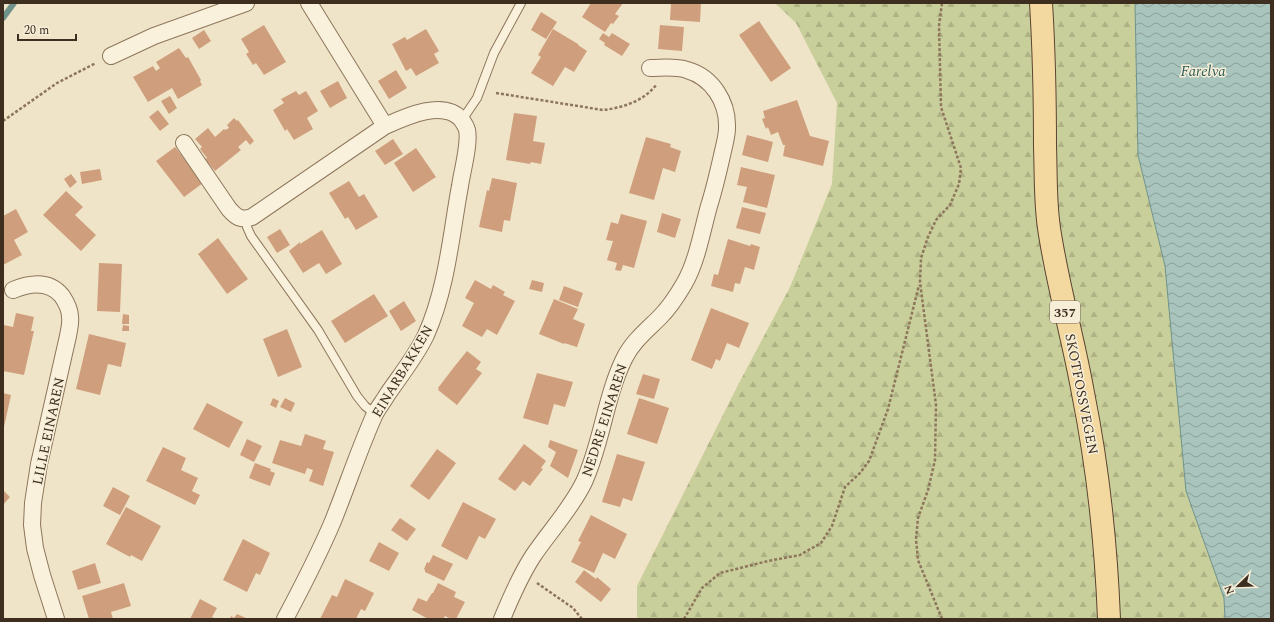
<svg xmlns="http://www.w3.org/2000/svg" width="1274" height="622" font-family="Spectral,serif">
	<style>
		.forest { fill: url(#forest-firs) }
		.water { fill: url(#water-waves); stroke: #6f938a }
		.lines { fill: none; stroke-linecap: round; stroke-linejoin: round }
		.stream { stroke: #6f938a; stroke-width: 6 }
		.building { fill: #cf9f7d }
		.service-casing { stroke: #8d765c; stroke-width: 10 }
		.minor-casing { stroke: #8d765c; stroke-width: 18 }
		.primary-casing { stroke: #5b4430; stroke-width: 24 }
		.path { stroke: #8d765c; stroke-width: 2.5; stroke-dasharray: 3 2; stroke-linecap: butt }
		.service { stroke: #faf1dc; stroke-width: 8 }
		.minor { stroke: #faf1dc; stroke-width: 16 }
		.primary { stroke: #f3d9a0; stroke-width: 22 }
		.labels { text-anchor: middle; stroke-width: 3; stroke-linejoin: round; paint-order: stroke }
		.shield { fill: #f7eed8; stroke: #756857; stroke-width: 1 }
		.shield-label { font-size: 13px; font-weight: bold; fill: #3d2e20 }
		.street-label { font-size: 14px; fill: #3d2e20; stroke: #f7eed8 }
		.water-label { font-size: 15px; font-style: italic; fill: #2f5d5a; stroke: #f7eed8 }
	</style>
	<defs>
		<pattern id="forest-firs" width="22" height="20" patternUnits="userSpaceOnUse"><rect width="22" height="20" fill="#c9cf9b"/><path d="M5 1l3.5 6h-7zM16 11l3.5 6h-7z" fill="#aeb285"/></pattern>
		<pattern id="water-waves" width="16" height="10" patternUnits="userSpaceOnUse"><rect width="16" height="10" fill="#a9c4bc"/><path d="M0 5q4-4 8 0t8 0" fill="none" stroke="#8ba098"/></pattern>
	</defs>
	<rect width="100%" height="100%" fill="#f0e4c8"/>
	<!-- forest -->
	<path class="forest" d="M775 3H1135L1138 155 1165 266 1176 375 1224 598 1225 619H640L637 617V586L739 383 790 287 832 184 837 103 796 23Z"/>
	<!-- water -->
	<path class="water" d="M1135 3H1271V619H1225L1224 598 1186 491 1165 266 1138 155Z"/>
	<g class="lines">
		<!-- stream -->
		<path class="stream" d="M3 18 14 3"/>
	</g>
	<!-- building -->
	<path class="building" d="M591 3H623L615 14 619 16 613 24 611 23 605 32 582 17Z
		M671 3H701L700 22 670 20Z
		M541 12 557 22 546 39 531 30Z
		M759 21 791 68 771 82 739 35Z
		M264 25 286 62 264 75 256 63 253 65 246 54 249 52 241 39Z
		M660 25 684 27 682 51 658 49Z
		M426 29 439 51 434 54 439 63 416 76 411 68 406 71 392 44 405 37 407 40Z
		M553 29 578 44V45L587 51 574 72 565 67 553 86 531 73 541 57 538 55Z
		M204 30 211 41 199 49 192 38Z
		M603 33 609 37 612 33 630 44 622 56 604 45 605 43 599 39Z
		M179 48 186 58 188 57 201 80 200 81 202 85 178 99 172 88 148 102 133 77 153 66 156 71 160 68 156 62Z
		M396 70 407 88 389 99 378 81Z
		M338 81 347 98 330 108 320 91Z
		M296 91 299 95 306 91 318 111 307 118 313 129 294 140 287 129 285 131 273 110 284 103 281 99Z
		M170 96 177 108 169 114 161 101Z
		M797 100 810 136 829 141 823 166 783 156 785 145H783L778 132 771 135 768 127 766 129 762 119 765 118 763 111Z
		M158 110 169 124 160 131 149 117Z
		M514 113 537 116 533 141 545 143 541 164 531 162 530 164 506 160Z
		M234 118 237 121 238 120 254 141 250 145 246 140 238 147 241 150 215 171 205 159 207 158 200 149 202 147 195 139 208 128 215 137 224 129 225 130 229 128 227 125Z
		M747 135 773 142 768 162 742 155Z
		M646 137 671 144 670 147 681 151 675 172 663 168 654 200 629 193Z
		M393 139 403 154 385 165 375 151Z
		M175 147 203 183 184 197 156 161Z
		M416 148 436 177 413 192 394 163Z
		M741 167 775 175 767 208 743 202 747 187 737 185Z
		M100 169 102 180 82 184 80 172Z
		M71 174 77 182 70 188 64 179Z
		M492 178 517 183 510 221 504 220 502 232 479 227 487 190 489 191Z
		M349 181 359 197 364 194 378 217 356 230 348 217 345 219 329 193Z
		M66 191 83 207 75 215 96 235 81 251 43 215Z
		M742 207 766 213 760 234 736 228Z
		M16 209 28 232 14 240 22 255 3 265V216Z
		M662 213 681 219 675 238 657 232Z
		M621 214 647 221 634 268 623 265 621 271 615 270 617 263 607 260 613 241 606 240 611 222 618 224Z
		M280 229 290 245 277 253 267 237Z
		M322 230 342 264 326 274 319 263 303 273 289 251 300 242V244Z
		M218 238 248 279 227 294 198 254Z
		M728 239 750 246 751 244 760 247 754 270 745 267 740 284 735 283 733 292 711 286 714 274 718 275Z
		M99 263 122 264 120 312 97 311Z
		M475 280 491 289 493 285 505 292 503 295 515 301 497 335 487 329 482 337 462 326 474 303 465 298Z
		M532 280 544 283 542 292 529 289Z
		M564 286 583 293 578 307 559 300Z
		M374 294 388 316 345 343 331 321Z
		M554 299 578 309 573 319 585 324 577 347 564 343V344L539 334Z
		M404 301 416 321 401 331 389 311Z
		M711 308 749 323 739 348 727 343 720 361 716 359 712 369 691 360Z
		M16 313 34 317 31 331H34L24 375 3 371 4 325 13 327Z
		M123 314 129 315V324H122Z
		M123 325 129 326V331H122Z
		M287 329 302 367 278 377 263 339Z
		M89 334 126 343 121 367 108 364 100 395 76 389Z
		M467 351 481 362 476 369 482 373 457 405 438 390 439 389 438 388 454 367Z
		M537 373 573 382 565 407 554 404 548 425 523 418Z
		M643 374 660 379 654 399 636 394Z
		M3 393 11 395 4 427H3Z
		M273 398 279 401 276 408 270 405Z
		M285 398 295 403 291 412 280 407Z
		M639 398 669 408 657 444 627 434Z
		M207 403 243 422 229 448 193 429Z
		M305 434 326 441 323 449 334 452 323 486 309 481 313 470 307 468 305 474 272 463 280 440 301 446Z
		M247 439 262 446 254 462 240 455Z
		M550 440 578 450 568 478 550 466 556 452 548 447Z
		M524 444 546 461 541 468 543 469 530 486 523 481 515 491 498 479Z
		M163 447 186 458 181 470 198 478 192 491 200 495 195 505 146 481Z
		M437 449 456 463 429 500 410 486Z
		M617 454 645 462 632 501 623 498 620 507 602 502Z
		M255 463 271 469 270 471 275 473 270 486 249 478Z
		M113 487 130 496 120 515 103 506Z
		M3 490 10 497 3 505Z
		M463 502 496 519 485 539 479 536 467 560 441 546Z
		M126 507 161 526 142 561 131 555 130 557 106 544Z
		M591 515 627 534 615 559 603 553 594 573 571 562 581 542 578 541Z
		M400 518 416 529 407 541 391 530Z
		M243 539 270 553 260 575 256 573 247 592 223 580Z
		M379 542 399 553 389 571 369 561Z
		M433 555 453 564 444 581 425 572V570L424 569 427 562 429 563Z
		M95 563 101 583 78 590 72 571Z
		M584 570 596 579 597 577 611 589 601 602 575 582Z
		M345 579 374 593 365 611 361 609 356 619H320L332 595 337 597Z
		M124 583 131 606 111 612 113 619H89L82 596Z
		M438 583 456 592 454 597 465 602 456 619H451L445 616 443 619H428L412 610 418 598 428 602 427 601 432 593H433Z
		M200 599 217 608 212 617 217 619H190Z
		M237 614 248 619H230L231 616 234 618Z"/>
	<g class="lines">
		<!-- service casing -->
		<g class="service-casing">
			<path id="service" d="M462 120 477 98 494 53 521 3
				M247 219V227L251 236 318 330 357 396 365 406 375 414"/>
		</g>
		<!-- minor casing -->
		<g class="minor-casing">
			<path id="minor" d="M309 3 385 126
				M111 56 154 36 246 3
				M184 143 229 209C236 217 241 221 252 217L385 126C405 117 443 99 461 119 463 122 466 126 467 130 470 143 462 172 460 186 451 235 447 288 426 335 416 356 400 376 387 395 383 402 377 409 374 416 359 450 347 486 333 521 319 554 302 587 285 619
				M13 290C30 283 49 280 62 296 66 302 70 309 70 317 71 323 69 330 68 336L39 464 33 503 32 525 35 548 42 575 56 619
				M502 619C511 597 520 576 533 556 549 532 571 509 584 482 602 443 605 398 624 359 632 342 647 330 660 317 670 307 677 296 684 284 697 262 702 231 709 206 715 187 719 169 723 151 725 143 727 135 727 128 728 102 712 77 687 70 675 66 662 68 650 68"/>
		</g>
		<!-- primary casing -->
		<g class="primary-casing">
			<path id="primary" d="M1041 3C1044 51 1045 99 1045 147 1046 173 1045 201 1049 228 1057 283 1073 337 1083 393 1098 468 1106 542 1109 619"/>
		</g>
		<!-- path -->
		<path class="path" d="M496 93 603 110C622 108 644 101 656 85
			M3 121 57 83 96 63
			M537 583 573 608 582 619
			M684 619 702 588 720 573 768 561 800 555 821 543 832 526 845 487 860 473 869 461 888 409 919 285
			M942 619 918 560 916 539 918 518 928 490 935 460 936 405 920 282 921 258 928 237 936 220 950 205 959 184 961 168 941 107 939 26 942 3"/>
		<!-- service -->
		<use href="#service" class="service"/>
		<!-- minor -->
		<use href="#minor" class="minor"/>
		<!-- primary -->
		<use href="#primary" class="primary"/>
	</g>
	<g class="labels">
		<!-- shield labels -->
		<rect class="shield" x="1050" y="301" width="30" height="22" rx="3"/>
		<g class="shield-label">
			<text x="1065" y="317">357</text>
		</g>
		<!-- street labels -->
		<g class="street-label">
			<text transform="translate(402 371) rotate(-59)" y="5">EINARBAKKEN</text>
			<text transform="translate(1082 394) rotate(79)" y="5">SKOTFOSSVEGEN</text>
			<text transform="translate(604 420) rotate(-72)" y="5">NEDRE EINAREN</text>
			<text transform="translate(48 431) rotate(-78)" y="5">LILLE EINAREN</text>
		</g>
		<!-- water labels -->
		<g class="water-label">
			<text x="1203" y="76">Farelva</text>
		</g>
	</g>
	<!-- border -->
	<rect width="1274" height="622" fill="none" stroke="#3d2e20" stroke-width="8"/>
	<!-- north arrow -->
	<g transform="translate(1238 586) rotate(247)" stroke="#f7eed8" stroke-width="3" paint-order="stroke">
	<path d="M0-3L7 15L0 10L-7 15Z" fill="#3d2e20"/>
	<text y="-6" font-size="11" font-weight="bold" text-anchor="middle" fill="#3d2e20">N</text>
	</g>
	<!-- scale -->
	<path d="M18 34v6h58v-6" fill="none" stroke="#3d2e20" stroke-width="2"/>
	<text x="24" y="34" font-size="12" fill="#3d2e20" stroke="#f7eed8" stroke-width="3" paint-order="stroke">20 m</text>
</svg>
